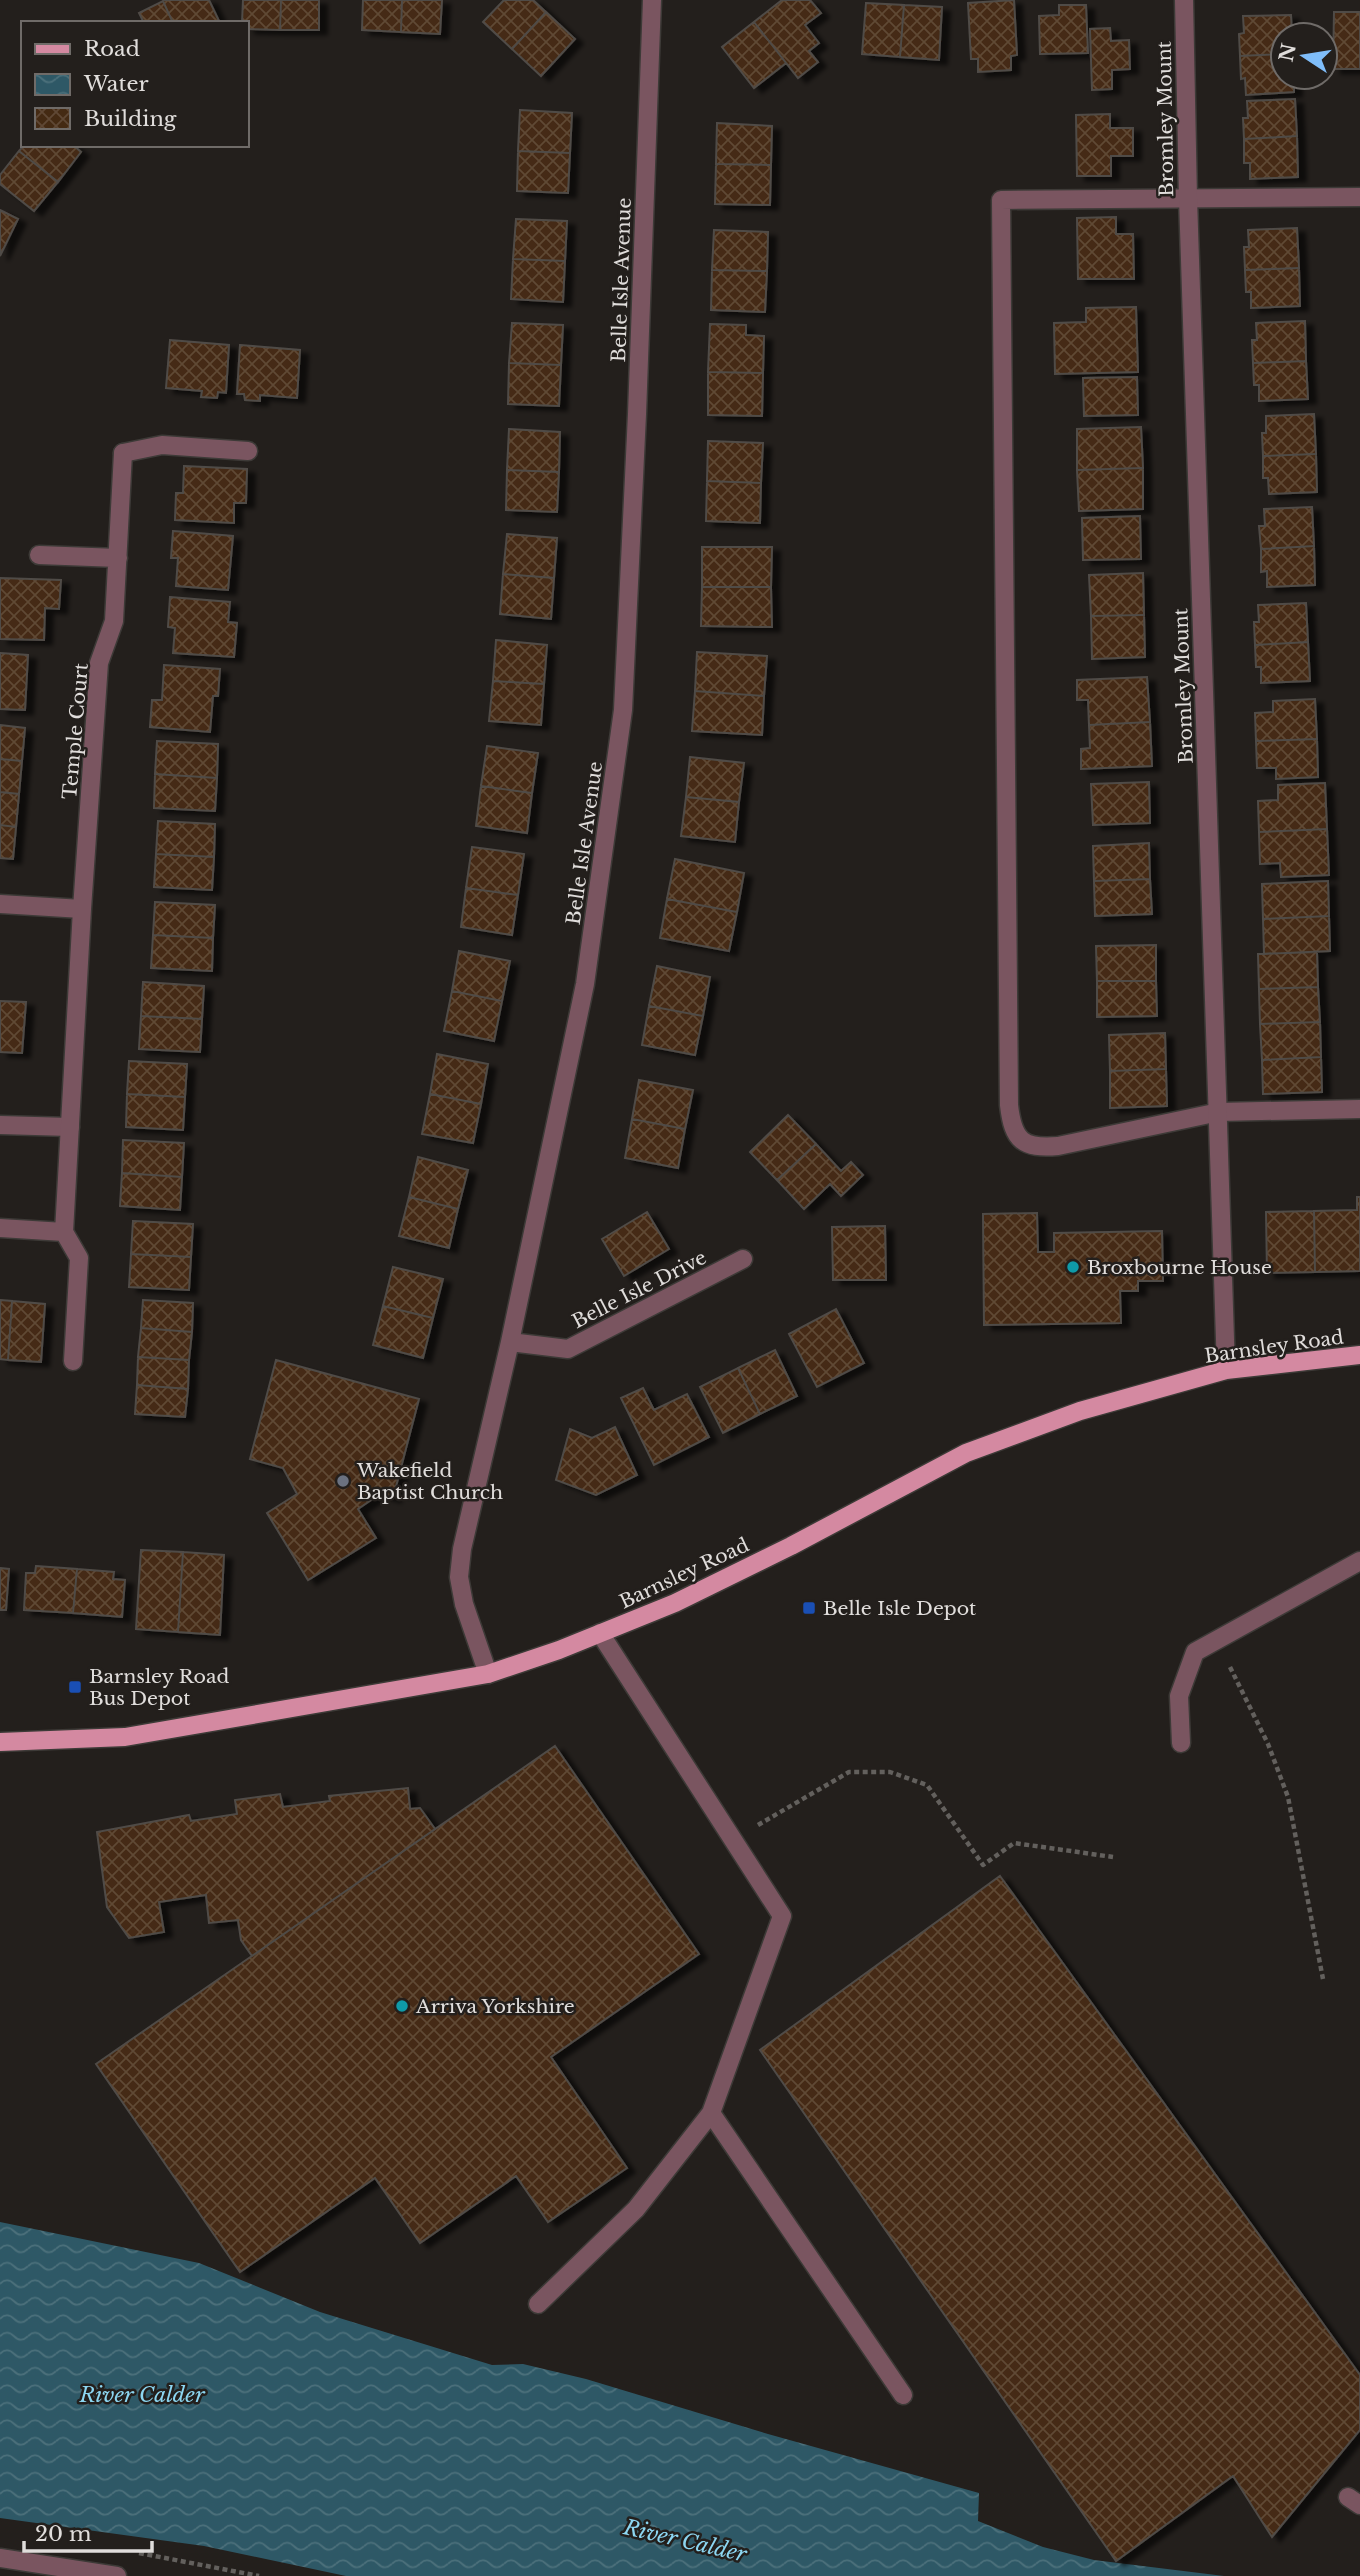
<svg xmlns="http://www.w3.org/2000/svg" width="1360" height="2576" font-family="'Libre Baskerville',serif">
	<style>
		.water { fill: url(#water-waves) }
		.building { fill: url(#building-cross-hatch); stroke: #504b47; stroke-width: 2; filter: url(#shadow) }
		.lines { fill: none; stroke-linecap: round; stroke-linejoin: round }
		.service-casing { stroke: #3d3a37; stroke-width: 21 }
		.minor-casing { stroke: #3d3a37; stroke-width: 21 }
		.primary-casing { stroke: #3d3a37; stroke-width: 21 }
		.path { stroke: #63605d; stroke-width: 4.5; stroke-dasharray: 5 3.5; stroke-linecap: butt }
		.service { stroke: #7a5560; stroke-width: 18 }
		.minor { stroke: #7a5560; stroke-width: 18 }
		.primary { stroke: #d489a1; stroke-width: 18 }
		.culture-dot { fill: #0f9aa8; stroke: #231f1c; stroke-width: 2.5 }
		.worship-dot { fill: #6b7280; stroke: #231f1c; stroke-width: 2.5 }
		.transit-dot { fill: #1a4fb4; stroke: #231f1c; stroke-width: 2.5 }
		.labels { text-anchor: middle; stroke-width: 5; stroke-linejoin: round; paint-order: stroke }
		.street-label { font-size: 19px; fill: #e0dddb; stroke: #231f1c }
		.poi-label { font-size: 19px; fill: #e0dddb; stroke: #231f1c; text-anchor: start }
		.water-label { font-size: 21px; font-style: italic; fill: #8cd6f1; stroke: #231f1c }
	</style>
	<defs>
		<pattern id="water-waves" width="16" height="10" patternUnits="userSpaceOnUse" patternTransform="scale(1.75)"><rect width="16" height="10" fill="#2e5866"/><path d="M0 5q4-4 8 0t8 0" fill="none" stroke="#4c707b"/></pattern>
		<pattern id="building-cross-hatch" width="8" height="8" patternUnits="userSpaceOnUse" patternTransform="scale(1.75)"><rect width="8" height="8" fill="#442a13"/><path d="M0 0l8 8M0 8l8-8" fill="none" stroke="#5f4835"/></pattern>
		<filter id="shadow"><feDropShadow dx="8" dy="4.5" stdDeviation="2" flood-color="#0009"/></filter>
	</defs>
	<rect width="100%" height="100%" fill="#231f1c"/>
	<!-- water -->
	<path class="water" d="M0 2222 199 2263 320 2312 492 2365 523 2364 586 2379 768 2434 979 2493 978 2521 1043 2547 1094 2560 1224 2576H346L204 2546 0 2518Z"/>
	<!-- building -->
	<path class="building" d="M165 0H209L220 23H173L163 1Z
		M243 0H281L280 30 247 29V23H242Z
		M281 0H319V30H280Z
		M363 0H402L401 32 362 30Z
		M402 0H442L440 34 401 32Z
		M504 0H533L546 12 512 49 483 22Z
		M782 0H810L821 13 805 25 819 43 809 51 818 62 798 78 754 22Z
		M1014 0 1017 55 1011 56V70L978 72V59H971L968 3Z
		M163 1 173 23H144L139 13Z
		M866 3 904 5 900 57 862 54Z
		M904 5 942 7 939 60 900 57Z
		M1059 5H1086L1088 53 1040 54 1039 16 1059 15Z
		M546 12 575 39 541 76 512 49Z
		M1334 12H1360V69H1333Z
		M1291 15 1292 35H1283V54L1240 56 1239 34 1244 33 1243 16Z
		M754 22 786 63 754 88 722 47Z
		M1110 28 1111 41 1129 40 1130 69 1112 70V89L1092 90 1090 29Z
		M1283 54V77H1294V92L1246 95 1245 78 1241 79 1240 56Z
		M1295 99 1297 136 1244 139 1243 118H1248L1247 101Z
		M520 110 572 113 570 153 518 151Z
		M1110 114V128H1133V156H1111V176H1077L1076 115Z
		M717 123 772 126 771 165 716 164Z
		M1297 136 1298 177 1250 179V163H1244V139Z
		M24 145H73L81 152 58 182 19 151Z
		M19 151 58 182 34 211 0 184V175Z
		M518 151 570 153 568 193 517 191Z
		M716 164 771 165 770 205 715 204Z
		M0 210 18 219 0 256Z
		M1116 217V234H1133L1134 279H1078L1077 218Z
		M516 219 567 221 565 261 513 259Z
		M1297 228 1299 268 1245 270 1244 247H1249L1248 230Z
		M714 230 768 232 767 271 712 270Z
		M513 259 565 261 563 302 511 299Z
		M1299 268 1300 306 1251 308V292H1246L1245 270Z
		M712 270 767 271 765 312 711 310Z
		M1136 307 1138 372 1055 374 1054 323 1086 322V308Z
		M1305 321 1306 361 1253 363 1252 340H1257L1256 323Z
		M512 323 563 325 561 365 509 363Z
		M710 324 746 325V335L764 336 763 373 708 372Z
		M170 340 229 345 226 393 218 392 217 398 201 397 202 391 166 388Z
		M240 345 300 350 297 398 260 395V401L245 400 244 394H237Z
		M1306 361 1308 399 1259 401V385H1254L1253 363Z
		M509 363 561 365 559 406 508 404Z
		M708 372 763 373 762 416 708 415Z
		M1137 377 1138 415 1084 416 1083 378Z
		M1314 414 1316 454 1263 456 1262 433H1266V416Z
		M1141 427 1143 468 1077 470V429Z
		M509 429 560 432 559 472 507 470Z
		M708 441 763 443 761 483 707 481Z
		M1316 454 1317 492 1269 494 1268 478H1263V456Z
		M184 466 247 469 246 503H234V523L175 520 176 493H183Z
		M1143 468V509L1079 511 1077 470Z
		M507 470 559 472 557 512 506 510Z
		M707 481 761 483 760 523 706 521Z
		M1312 507 1314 546 1261 549 1259 526H1265L1264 509Z
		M1140 516 1141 559 1083 560 1082 518Z
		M173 531 233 536 228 590 176 586 178 558H171Z
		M507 534 557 538 554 578 503 574Z
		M1314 546 1315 585 1267 587V571L1261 572V549Z
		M702 547H772L771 587H702Z
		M1143 573 1144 615 1091 616 1089 575Z
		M503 574 554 578 551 619 500 614Z
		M0 578 61 580 59 609 45 608 44 640 0 639Z
		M702 587H771L772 627 701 626Z
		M170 597 230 602 228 622 237 623 234 657 173 653 175 628 168 627Z
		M1306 603 1308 642 1255 645 1254 622H1259L1258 605Z
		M1144 615 1145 657 1092 659 1091 616Z
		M496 640 547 645 544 684 493 681Z
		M1308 642 1310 681 1261 683V667H1256L1255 645Z
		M697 652 767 656 764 696 695 691Z
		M0 653 28 655 25 710 0 709Z
		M164 665 220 669 218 696H213L210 732 150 727 152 700H162Z
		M1147 677 1150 722 1089 725 1088 700H1077V680Z
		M493 681 544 684 541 725 489 721Z
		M695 691 764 696 762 735 692 731Z
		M1315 699 1317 739 1256 741 1255 713 1273 712V701Z
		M1150 722 1152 766 1081 769V749L1090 748 1089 725Z
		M0 725 25 728 22 761 0 759Z
		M1317 739 1318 777 1276 779V768H1257L1256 741Z
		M157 741 218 744 217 778 155 774Z
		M487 746 538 753 532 793 481 786Z
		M690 757 744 763 739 802 686 797Z
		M0 759 22 761 19 794 0 792Z
		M155 774 217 778 215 811 154 808Z
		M1149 782 1150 823 1093 825 1091 784Z
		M1325 783 1327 829 1259 832 1258 801 1278 800V785Z
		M481 786 532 793 527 833 476 826Z
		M0 792 19 794 16 827 0 825Z
		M686 797 739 802 735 842 681 836Z
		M158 821 215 824 214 857 156 854Z
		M0 825 16 827 13 859 0 858Z
		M1327 829 1329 875 1281 877 1280 863 1260 864 1259 832Z
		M1149 843 1150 879 1094 881 1093 846Z
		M472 847 524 854 518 895 466 888Z
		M156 854 214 857 212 890 154 887Z
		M675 859 744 873 737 912 667 899Z
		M1150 879 1152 914 1095 916 1094 881Z
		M1328 881 1329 916 1263 919 1262 884Z
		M466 888 518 895 512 935 461 927Z
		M667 899 737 912 729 951 660 938Z
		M155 902 215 905 213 938 153 935Z
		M1329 916 1330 951 1264 954 1263 919Z
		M153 935 213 938 212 971 151 968Z
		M1156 945V981H1097L1096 946Z
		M459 951 510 961 502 1001 452 991Z
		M1317 952 1318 987 1259 989 1258 954Z
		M657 966 710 977 703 1016 649 1006Z
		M1097 981H1156L1157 1016 1097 1017Z
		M143 982 204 986 202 1019 141 1016Z
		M1318 987 1320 1022 1260 1024 1259 989Z
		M452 991 502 1001 494 1041 444 1031Z
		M0 1001 26 1002 22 1053 0 1052Z
		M649 1006 703 1016 695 1055 642 1045Z
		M141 1016 202 1019 200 1052 139 1049Z
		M1320 1022 1321 1057 1262 1060 1260 1024Z
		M1165 1033 1166 1069 1110 1071 1109 1035Z
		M437 1054 488 1064 481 1104 430 1094Z
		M1321 1057 1322 1092 1263 1094 1262 1060Z
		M129 1061 187 1064 185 1097 127 1094Z
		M1166 1069 1167 1106 1110 1108V1071Z
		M639 1080 693 1090 685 1129 632 1119Z
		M127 1094 185 1097 183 1130 126 1127Z
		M430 1094 481 1104 473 1143 422 1134Z
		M788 1115 816 1144 777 1180 750 1152Z
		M632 1119 685 1129 678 1168 625 1158Z
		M123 1140 184 1143 182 1177 122 1173Z
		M816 1144 841 1171 851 1162 863 1175 841 1196 830 1184 804 1209 777 1180Z
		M418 1157 468 1170 458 1209 409 1197Z
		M122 1173 182 1177 180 1210 120 1206Z
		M409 1197 458 1209 449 1248 399 1236Z
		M1357 1197H1360V1271L1315 1272 1314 1211 1357 1210Z
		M1314 1211 1315 1272 1267 1273 1266 1212Z
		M647 1212 669 1249 624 1276 602 1239Z
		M1037 1213 1038 1252H1054V1233L1162 1231 1163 1281H1138V1291H1120L1121 1323 984 1325 983 1214Z
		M133 1221 193 1224 191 1257 131 1254Z
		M885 1226 886 1280H833L832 1227Z
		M131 1254 191 1257 189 1290 129 1287Z
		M393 1267 443 1279 433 1318 383 1306Z
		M0 1300 12 1301 8 1360 0 1359Z
		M143 1300 193 1303 192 1332 141 1328Z
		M12 1301 45 1304 41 1362 8 1360Z
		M383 1306 433 1318 423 1358 373 1345Z
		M836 1309 864 1363 817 1387 789 1334Z
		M141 1328 192 1332 189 1360 138 1357Z
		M775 1350 797 1396 760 1414 738 1368Z
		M138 1357 189 1360 188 1389 137 1385Z
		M276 1360 419 1399 393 1498 380 1494 358 1509 376 1538 308 1580 267 1513 297 1494 283 1468 250 1459Z
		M738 1368 760 1414 723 1433 700 1387Z
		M137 1385 188 1389 185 1417 135 1414Z
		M643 1388 654 1410 687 1394 709 1437 654 1465 621 1398Z
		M615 1427 637 1475 596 1495 556 1480 570 1429 592 1438Z
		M141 1550 183 1552 178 1632 136 1629Z
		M183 1552 224 1555 220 1635 178 1632Z
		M36 1566 77 1569 73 1613 24 1610 26 1573H35Z
		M0 1568 9 1569 6 1610H0Z
		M77 1569 114 1572 113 1579 125 1580 122 1617 73 1613Z
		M555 1746 699 1954 551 2057 627 2168 548 2222 516 2176 420 2243 375 2178 240 2272 96 2064Z
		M408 1788 410 1809 420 1808 435 1829 252 1956 241 1940 238 1920 209 1923 206 1895 159 1902 164 1932 129 1938 107 1907 97 1832 189 1815 191 1821 237 1814 235 1800 280 1794 283 1807 330 1801 329 1796Z
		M1000 1876 1360 2375V2430L1272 2537 1233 2476 1116 2561 760 2050Z"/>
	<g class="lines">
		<!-- service casing -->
		<g class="service-casing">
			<path id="service" d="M1360 197 1001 200 1009 1105C1013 1141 1023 1149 1058 1146L1219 1112 1360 1109
				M123 453 162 445 248 451
				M0 1125 70 1127
				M1181 1743 1179 1696 1195 1652 1360 1561
				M711 2113 903 2395
				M538 2304 636 2209 711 2113 782 1916 600 1633
				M1348 2497 1360 2505
				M0 2558 117 2576"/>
		</g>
		<!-- minor casing -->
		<g class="minor-casing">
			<path id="minor" d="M1184 0 1188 198 1226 1370
				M39 555 118 558
				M0 904 82 909 99 663 114 621 123 453
				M0 1228 64 1232
				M510 1342 568 1349 743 1259
				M73 1361 79 1258 64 1232 82 909
				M488 1674 464 1604 459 1577 462 1549 510 1342 585 984 623 710 637 414 652 0"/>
		</g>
		<!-- primary casing -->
		<g class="primary-casing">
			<path id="primary" d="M0 1742 125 1737 488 1674 559 1650 675 1603 791 1546 966 1453 1080 1411 1226 1370 1360 1355"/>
		</g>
		<!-- path -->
		<path class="path" d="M1230 1667 1268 1744 1288 1797 1323 1979
			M758 1825 849 1772H890L927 1785 983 1865 1014 1843 1113 1857
			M139 2553 259 2576"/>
		<!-- service -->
		<use href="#service" class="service"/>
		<!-- minor -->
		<use href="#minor" class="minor"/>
		<!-- primary -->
		<use href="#primary" class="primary"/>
	</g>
	<!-- markers -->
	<g class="culture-dot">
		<circle cx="1073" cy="1267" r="7"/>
		<circle cx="402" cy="2006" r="7"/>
	</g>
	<circle class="worship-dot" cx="343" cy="1481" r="7"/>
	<g class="transit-dot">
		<rect x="802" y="1601" width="14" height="14" rx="3.5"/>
		<rect x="68" y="1680" width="14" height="14" rx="3.5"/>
	</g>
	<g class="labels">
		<!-- street labels -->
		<g class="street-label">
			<text transform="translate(1165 119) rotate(-91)" y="7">Bromley Mount</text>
			<text transform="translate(621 280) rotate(-88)" y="7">Belle Isle Avenue</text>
			<text transform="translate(1183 686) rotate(-92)" y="7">Bromley Mount</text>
			<text transform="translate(75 731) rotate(-85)" y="7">Temple Court</text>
			<text transform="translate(584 843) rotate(-82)" y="7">Belle Isle Avenue</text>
			<text transform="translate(639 1289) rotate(-27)" y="7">Belle Isle Drive</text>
			<text transform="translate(1274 1346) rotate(-8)" y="7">Barnsley Road</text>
			<text transform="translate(684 1573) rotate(-25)" y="7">Barnsley Road</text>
		</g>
		<!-- poi labels -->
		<g class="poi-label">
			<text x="1087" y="1274">Broxbourne House</text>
			<text x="357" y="1477">Wakefield<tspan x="357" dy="22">Baptist Church</tspan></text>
			<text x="823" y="1615">Belle Isle Depot</text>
			<text x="89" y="1683">Barnsley Road<tspan x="89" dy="22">Bus Depot</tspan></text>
			<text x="416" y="2013">Arriva Yorkshire</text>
		</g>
		<!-- water labels -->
		<g class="water-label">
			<text x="142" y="2402">River Calder</text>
			<text transform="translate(685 2541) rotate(13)" y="7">River Calder</text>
		</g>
	</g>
	<!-- legend -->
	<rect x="21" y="21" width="228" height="126" fill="#231f1c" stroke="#6f6b68" stroke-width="2"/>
	<rect x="35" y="44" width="35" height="10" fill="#d489a1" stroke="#6f6b68" stroke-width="2"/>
	<text x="84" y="56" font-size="21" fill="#e0dddb">Road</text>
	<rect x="35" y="74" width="35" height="21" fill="url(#water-waves)" stroke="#6f6b68" stroke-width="2"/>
	<text x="84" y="91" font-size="21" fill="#e0dddb">Water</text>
	<rect x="35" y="108" width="35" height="21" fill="url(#building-cross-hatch)" stroke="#6f6b68" stroke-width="2"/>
	<text x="84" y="126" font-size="21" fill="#e0dddb">Building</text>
	<!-- north arrow -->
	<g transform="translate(1304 56) rotate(282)"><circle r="33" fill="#231f1c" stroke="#6f6b68" stroke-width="2"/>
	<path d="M0-5L12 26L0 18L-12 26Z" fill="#7fbdf9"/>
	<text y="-10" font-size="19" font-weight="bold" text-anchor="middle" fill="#e0dddb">N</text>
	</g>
	<!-- scale -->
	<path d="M24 2541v10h128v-10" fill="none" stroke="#e0dddb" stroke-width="3.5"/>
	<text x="35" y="2541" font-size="21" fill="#e0dddb" stroke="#231f1c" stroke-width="5" paint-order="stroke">20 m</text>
</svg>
